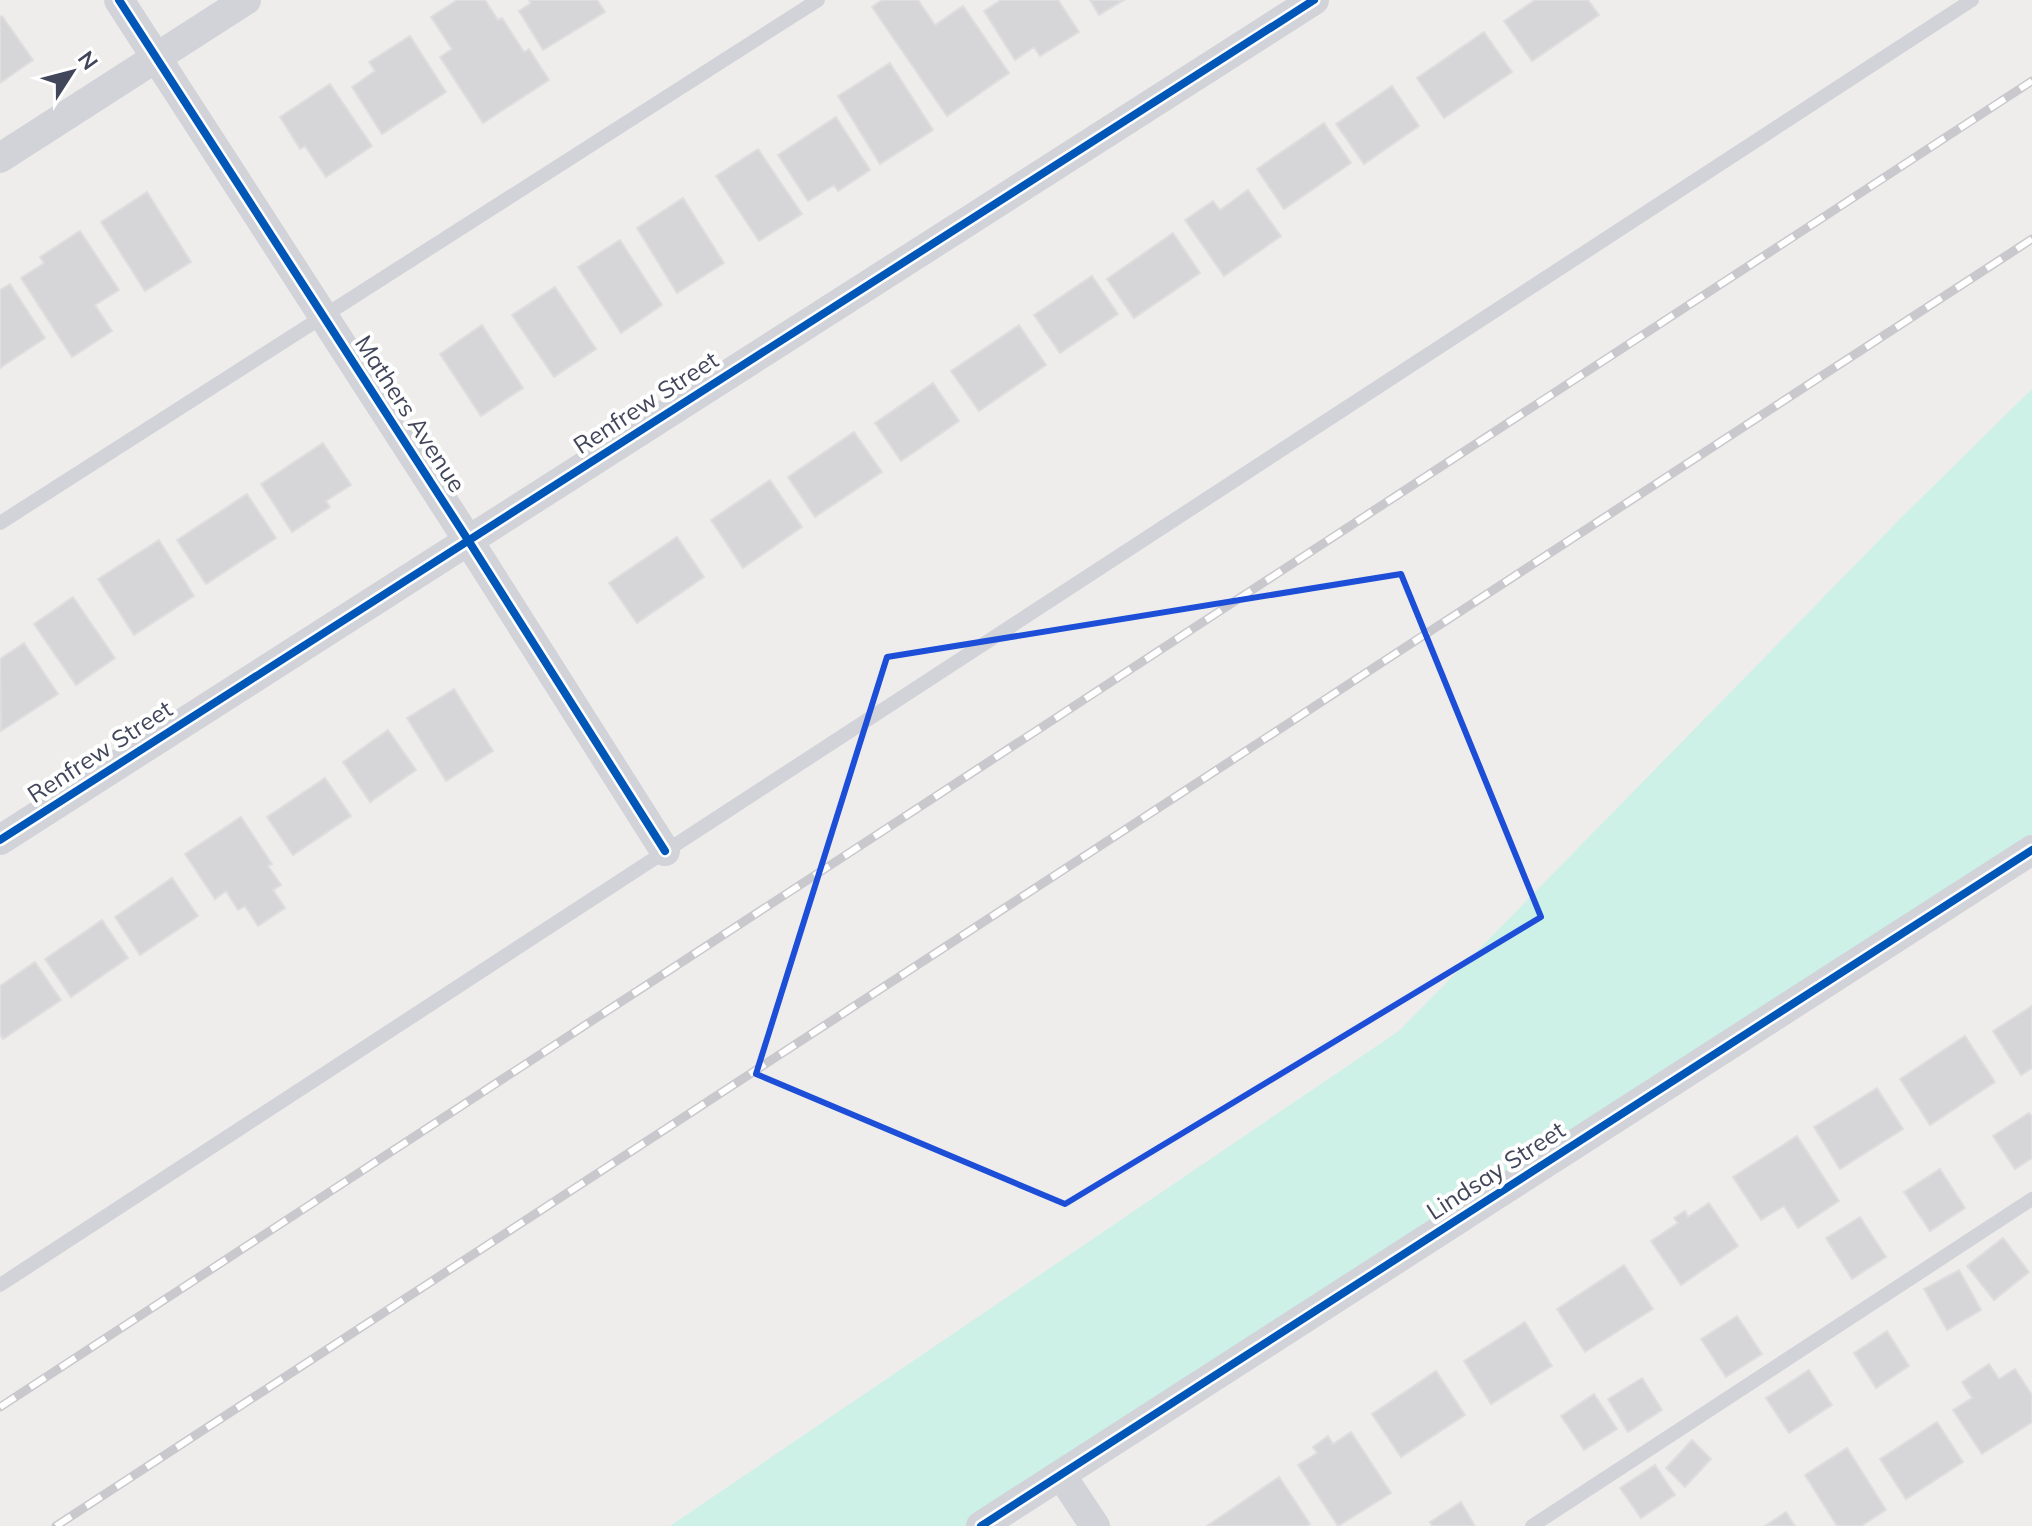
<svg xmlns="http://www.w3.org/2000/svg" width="2032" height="1526" font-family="Mulish,sans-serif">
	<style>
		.green { fill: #cdf0e7 }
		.building { fill: #d6d5d8; stroke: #dfdedf; stroke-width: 2 }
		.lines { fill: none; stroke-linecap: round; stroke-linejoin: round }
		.service { stroke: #d1d3d8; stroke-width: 14 }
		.minor { stroke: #d1d3d8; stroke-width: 30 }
		.rail-casing { stroke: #c8c8cd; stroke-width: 9 }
		.rail { stroke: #fff; stroke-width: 6; stroke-dasharray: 18; stroke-linecap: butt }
		.cycleway-casing { stroke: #fff; stroke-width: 13 }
		.cycleway { stroke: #0057b8; stroke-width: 8 }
		.marked { fill: none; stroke: #1d4ed8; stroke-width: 6; stroke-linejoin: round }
		.labels { text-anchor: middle; stroke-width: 8; stroke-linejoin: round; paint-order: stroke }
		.street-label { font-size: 24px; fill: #42465b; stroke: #fff }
	</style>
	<rect width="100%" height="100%" fill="#eeedec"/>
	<!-- green -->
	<path class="green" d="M2032 389V850L978 1526H670L1399 1031 1901 518Z"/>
	<!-- building -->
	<path class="building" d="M457 0H485L498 20 502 18 524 52 529 49 549 80 483 123 440 57 452 49 431 17Z
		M529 0H597L605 12 543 50 519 11 531 3Z
		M882 0H918L935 25 963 6 1009 73 947 116 872 7Z
		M1001 0H1058L1079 32 1040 56 1034 47 1015 60 984 11Z
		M1090 0H1124L1099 15Z
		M1535 0H1588L1599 15 1532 61 1504 21Z
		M2 16 33 60 0 83V17Z
		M1484 32 1512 72 1444 118 1417 78Z
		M410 36 446 92 382 134 352 87 375 71 369 62Z
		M890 63 933 130 880 164 838 96Z
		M330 84 372 146 326 177 305 146 300 149 280 117Z
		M1392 86 1419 126 1364 164 1336 124Z
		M836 117 870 170 838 191 834 185 808 201 778 155Z
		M1324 123 1351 163 1284 209 1257 169Z
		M758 149 802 214 759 241 716 176Z
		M1248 190 1281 236 1224 276 1185 220 1213 201 1220 210Z
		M147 192 191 262 145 291 101 222Z
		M683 198 724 263 677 293 637 228Z
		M80 231 119 290 95 305 112 331 72 357 21 278 44 263 40 257Z
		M1173 233 1200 273 1134 318 1107 279Z
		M620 240 662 305 621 333 578 267Z
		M1092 276 1118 314 1060 353 1034 315Z
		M10 284 45 338 0 368V290Z
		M555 287 596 349 554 377 512 315Z
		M482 325 523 388 481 416 440 354Z
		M1019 325 1046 365 979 411 951 371Z
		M933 383 959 421 901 461 875 423Z
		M854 432 882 472 815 517 788 477Z
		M323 443 351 485 326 501 330 507 292 532 261 484Z
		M770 480 802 527 743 568 711 520Z
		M247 494 276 538 206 584 177 540Z
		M677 537 704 577 637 623 609 583Z
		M159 540 194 596 134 635 98 579Z
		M73 597 115 658 76 685 34 624Z
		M24 643 58 694 1 731 0 659Z
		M454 689 493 751 446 781 407 718Z
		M388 730 416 770 370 802 343 762Z
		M325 778 351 816 293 855 267 817Z
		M241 817 272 864 268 866 281 885 273 890 285 908 258 926 245 906 238 910 226 891 215 899 185 854Z
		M172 878 198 916 140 955 115 917Z
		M102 920 128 958 71 997 45 959Z
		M35 962 61 1000 3 1039 0 1034V986Z
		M2032 1006V1068L2021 1075 1993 1031Z
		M1965 1036 1995 1082 1930 1125 1900 1079Z
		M1877 1088 1903 1129 1840 1169 1814 1127Z
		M2029 1113 2032 1117V1158L2015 1169 1993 1136Z
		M1797 1136 1839 1201 1798 1228 1784 1206 1761 1220 1733 1177Z
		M1940 1169 1965 1208 1930 1231 1904 1192Z
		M1709 1203 1738 1246 1681 1285 1651 1241 1678 1223 1674 1218 1685 1211 1688 1217Z
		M1860 1217 1886 1257 1852 1279 1826 1238Z
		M2003 1238 2029 1272 1994 1300 1967 1266Z
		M1624 1265 1653 1309 1585 1352 1557 1309Z
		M1959 1270 1981 1310 1947 1330 1924 1289Z
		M1737 1316 1762 1354 1726 1377 1701 1339Z
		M1525 1322 1552 1366 1491 1404 1464 1361Z
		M1887 1331 1909 1366 1876 1388 1854 1353Z
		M1989 1364 1999 1379 2015 1369 2032 1395V1422L1982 1454 1953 1410 1972 1398 1962 1382Z
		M1809 1370 1832 1405 1789 1433 1766 1398Z
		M1436 1371 1465 1415 1401 1457 1372 1414Z
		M1642 1378 1662 1410 1628 1432 1608 1399Z
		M1594 1394 1617 1429 1584 1450 1561 1416Z
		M1937 1422 1963 1462 1906 1499 1880 1459Z
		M1351 1432 1391 1493 1338 1526 1298 1465 1317 1453 1313 1447 1328 1436 1333 1444Z
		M1692 1440 1711 1459 1685 1487 1666 1468Z
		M1847 1448 1886 1510 1861 1526H1837L1805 1475Z
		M1655 1465 1675 1495 1641 1518 1620 1488Z
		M1279 1477 1310 1524 1307 1526H1207Z
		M1461 1502 1475 1526H1432L1430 1522Z
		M1786 1512 1795 1526H1765Z"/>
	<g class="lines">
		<!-- service -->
		<path class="service" d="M0 523 818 0
			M0 1285 1972 0
			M1532 1526 2032 1199"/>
		<!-- minor -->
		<path class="minor" d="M119 0 468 540 665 851
			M0 158 246 0
			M0 840 1314 0
			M1061 1475 1095 1526
			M981 1526 2032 850"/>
		<!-- rail casing -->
		<g class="rail-casing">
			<path id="rail" d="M0 1407 2032 81
				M56 1526 2032 239"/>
		</g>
		<!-- rail -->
		<use href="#rail" class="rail"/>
		<!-- cycleway casing -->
		<g class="cycleway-casing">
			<path id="cycleway" d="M119 0 468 540 665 851
				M0 840 1314 0
				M981 1526 2032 850"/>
		</g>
		<!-- cycleway -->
		<use href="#cycleway" class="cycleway"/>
	</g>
	<!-- marked area -->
	<path class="marked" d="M1401 574 1541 917 1065 1204 756 1074 887 657Z"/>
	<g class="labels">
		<!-- street labels -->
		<g class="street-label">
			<text transform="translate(646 403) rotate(-33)" y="8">Renfrew Street</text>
			<text transform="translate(410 414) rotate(57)" y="8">Mathers Avenue</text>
			<text transform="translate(100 752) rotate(-33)" y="8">Renfrew Street</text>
			<text transform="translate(1496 1171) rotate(-33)" y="8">Lindsay Street</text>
		</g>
	</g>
	<!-- north arrow -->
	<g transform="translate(72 72) rotate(54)" stroke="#ffffff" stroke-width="6" paint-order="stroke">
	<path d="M0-6L14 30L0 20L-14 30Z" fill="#42465b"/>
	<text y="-12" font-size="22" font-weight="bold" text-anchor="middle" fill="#42465b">N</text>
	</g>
</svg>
